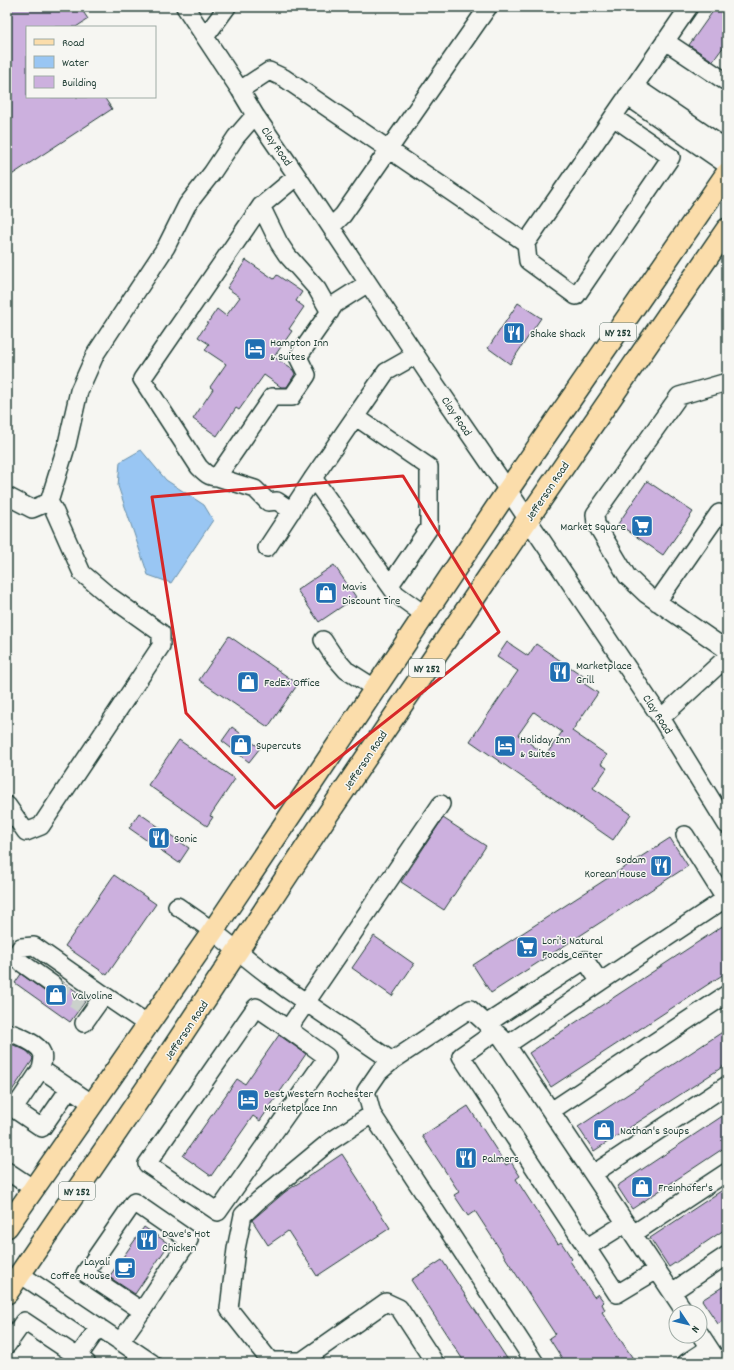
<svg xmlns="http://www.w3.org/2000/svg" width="734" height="1370" font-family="Dekko,sans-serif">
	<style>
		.water { fill: #99c6f3; stroke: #688fa7 }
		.building { fill: #ccb0de; stroke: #1f3d34; fill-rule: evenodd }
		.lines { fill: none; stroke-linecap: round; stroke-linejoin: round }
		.minor-tunnel { stroke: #cbd1cc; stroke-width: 17; stroke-dasharray: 17 8; stroke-linecap: butt }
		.minor-casing { stroke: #1f3d34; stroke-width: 20 }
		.major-casing { stroke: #1f3d34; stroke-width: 24 }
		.minor { stroke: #f6f6f2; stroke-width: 17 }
		.major { stroke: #fbddab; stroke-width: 21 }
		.marked { fill: none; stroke: #d62828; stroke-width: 3; stroke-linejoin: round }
		.labels { text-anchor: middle; stroke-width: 3; stroke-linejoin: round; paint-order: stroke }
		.shield { fill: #f6f6f2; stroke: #60746d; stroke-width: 1 }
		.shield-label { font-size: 11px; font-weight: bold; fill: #1f3d34 }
		.street-label { font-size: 12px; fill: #1f3d34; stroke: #f6f6f2 }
		.poi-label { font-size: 12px; fill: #1f3d34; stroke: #f6f6f2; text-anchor: start }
	</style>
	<rect width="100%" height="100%" fill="#f6f6f2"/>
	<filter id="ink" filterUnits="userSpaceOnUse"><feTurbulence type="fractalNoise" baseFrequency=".025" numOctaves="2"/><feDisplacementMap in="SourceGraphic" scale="8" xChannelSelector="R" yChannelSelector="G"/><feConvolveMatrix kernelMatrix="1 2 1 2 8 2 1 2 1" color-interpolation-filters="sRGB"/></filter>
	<g filter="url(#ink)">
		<!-- water -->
		<path class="water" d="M141 450 166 480 204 505 213 520 171 583 148 575 118 486 120 462Z"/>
		<!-- building -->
		<path class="building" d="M7 7H80L88 19 76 27H27V97H104L112 109 7 178Z
			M716 7H722L727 11V42L713 61 689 45Z
			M246 260 274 279 277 275 302 292 296 301 304 307 289 329 292 331 274 357 293 370 295 374 287 387H281L264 375 239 410 236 408 217 436 193 419 213 389 210 387 226 364 205 350 209 344 198 337 217 309 226 316 240 297 227 288Z
			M518 303 541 318 510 364 488 348Z
			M647 481 693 512 663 555 618 524Z
			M334 565 356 597 319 622 297 590Z
			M229 636 298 684 268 727 199 680Z
			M507 642 528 656 536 644 586 678 583 683 598 693 572 731 607 755 601 764 607 768 593 788 631 814 613 840 470 741 518 671 497 657ZM534 712 562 732 546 755 518 735Z
			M232 727 260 748 249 762 222 741Z
			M179 740 235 779 210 816 213 817 207 826 148 785Z
			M139 813 189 848 179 863 129 828Z
			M443 818 486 846 444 910 401 882Z
			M670 838 688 866 491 993 473 965Z
			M114 875 156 904 107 975 65 946Z
			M727 923V972L551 1087 529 1053Z
			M374 936 414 964 392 996 352 968Z
			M21 974 47 993 52 995 57 994 61 991 63 986 62 981 87 999 70 1022 15 983Z
			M727 1029V1064L594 1151 578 1127Z
			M279 1035 306 1054 260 1121 253 1116 211 1176 183 1156 237 1079 245 1084Z
			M7 1042 27 1051 33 1058 32 1061 7 1098Z
			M468 1106 506 1165 511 1162 520 1176 516 1179 558 1244 561 1242 572 1259 570 1261 594 1297 598 1294 604 1302 602 1304 605 1310 602 1312 636 1363H565L549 1338 555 1334 475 1211 468 1216 454 1195 459 1192 422 1136Z
			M727 1113V1146L632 1209 617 1186Z
			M342 1154 390 1228 317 1276 288 1231 268 1245 252 1220 285 1192Z
			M727 1187V1228L669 1267 650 1238Z
			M144 1227 169 1244 135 1294 109 1277Z
			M442 1260 510 1363H465L411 1280Z
			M727 1284V1318L718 1324 702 1300Z"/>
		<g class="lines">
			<!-- minor-tunnel -->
			<path class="minor-tunnel" d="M53 985 82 1005"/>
			<!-- minor casing -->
			<g class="minor-casing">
				<path id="minor" d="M185 7 240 90 255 115 297 176 427 372 508 490 661 718 727 825
					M205 37 227 7
					M665 41 725 81
					M634 86 727 149
					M240 90 269 71 284 78 526 243
					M627 96 727 165
					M613 117 671 157 576 296 528 261 526 243 689 7
					M261 206 279 243 287 255 317 289 330 312
					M331 227 343 215 488 7
					M727 382 679 396 595 514 596 524 627 576 646 594 727 650
					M356 417 429 467V528L390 585
					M217 477 272 397H292L307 375 298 357 335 304 368 283
					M313 478 396 594 425 615
					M7 496 32 509 49 502
					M292 511 277 501 268 502 255 489 217 477C209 477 205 473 199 467L142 379 261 206 297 176
					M267 548 313 478 386 372 416 355
					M657 602 719 513
					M323 640 333 655 346 670 376 689
					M661 718 727 657
					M7 805 26 832 41 826 161 646V633L109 596 82 573 54 510 49 502 67 444 79 391 96 353 166 247 187 205 212 173 236 137 255 115
					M685 835 727 902
					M177 906 213 931 258 967 288 990 392 1061 470 1009 502 1038 685 1312
					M600 982 725 899
					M53 985 22 963 15 956 21 947 34 946 104 995
					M84 1023 104 995 148 1025
					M486 1024 585 960 600 982 507 1045
					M288 1029 256 1007 147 1164 218 1212 327 1057 288 1029 441 804
					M7 1032C16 1034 39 1044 42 1053 44 1058 42 1064 41 1069
					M495 1032 461 1056 617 1294 657 1270
					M392 1061 379 1072 366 1091 372 1114 535 1363
					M69 1089 42 1128 14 1109 41 1069 93 1104
					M551 1111 727 994
					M372 1114 328 1143 259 1200 243 1215 236 1249 229 1309 270 1361H302L386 1302 399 1308 435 1363
					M7 1171 34 1189
					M593 1174 727 1085
					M633 1234 727 1172
					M586 1248 626 1223
					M20 1274 152 1363
					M672 1292 727 1255
					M700 1334 719 1363
					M120 1342 142 1311 85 1273 134 1202 189 1240 142 1311
					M7 1345 24 1321 87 1363
					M78 1357 99 1327
					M686 1363 709 1348"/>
			</g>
			<!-- major casing -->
			<g class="major-casing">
				<path id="major" d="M7 1227 213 931 508 490 727 173
					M7 1293 146 1089 326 817 527 520 727 229"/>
			</g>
			<!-- minor -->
			<use href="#minor" class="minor"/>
			<!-- major -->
			<use href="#major" class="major"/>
		</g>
	</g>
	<!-- marked area -->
	<path class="marked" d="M403 476 499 632 275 808 186 713 152 497Z"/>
	<!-- icons -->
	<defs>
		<g id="restaurant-square" transform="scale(1.15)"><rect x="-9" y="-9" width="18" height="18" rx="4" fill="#1f6fb2" stroke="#f6f6f2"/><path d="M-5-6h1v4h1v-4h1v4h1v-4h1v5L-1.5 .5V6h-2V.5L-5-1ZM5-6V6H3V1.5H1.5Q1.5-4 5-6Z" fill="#fff"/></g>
		<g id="hotel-square" transform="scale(1.15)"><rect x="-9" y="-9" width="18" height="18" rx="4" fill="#1f6fb2" stroke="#f6f6f2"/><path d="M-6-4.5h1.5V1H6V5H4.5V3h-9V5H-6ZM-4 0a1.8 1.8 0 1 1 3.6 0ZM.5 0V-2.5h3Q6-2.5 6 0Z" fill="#fff"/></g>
		<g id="supermarket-square" transform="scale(1.15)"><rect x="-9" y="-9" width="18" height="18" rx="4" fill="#1f6fb2" stroke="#f6f6f2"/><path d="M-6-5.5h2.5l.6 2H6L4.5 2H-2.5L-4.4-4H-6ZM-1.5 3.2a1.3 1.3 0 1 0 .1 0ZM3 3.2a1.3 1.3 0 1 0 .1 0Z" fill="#fff"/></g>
		<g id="shop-square" transform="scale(1.15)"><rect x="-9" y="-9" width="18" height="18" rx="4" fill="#1f6fb2" stroke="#f6f6f2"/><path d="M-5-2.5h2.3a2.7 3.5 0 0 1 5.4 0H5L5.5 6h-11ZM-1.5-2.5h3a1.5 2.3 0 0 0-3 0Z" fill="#fff"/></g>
		<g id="cafe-square" transform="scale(1.15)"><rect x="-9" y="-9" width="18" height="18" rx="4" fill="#1f6fb2" stroke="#f6f6f2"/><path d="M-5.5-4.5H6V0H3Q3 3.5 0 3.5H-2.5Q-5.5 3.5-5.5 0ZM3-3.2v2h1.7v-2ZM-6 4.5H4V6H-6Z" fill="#fff"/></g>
	</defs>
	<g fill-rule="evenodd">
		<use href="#restaurant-square" x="514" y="333"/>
		<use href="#hotel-square" x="255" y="349"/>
		<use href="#supermarket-square" x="642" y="526"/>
		<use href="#shop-square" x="326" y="593"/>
		<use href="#restaurant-square" x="560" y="672"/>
		<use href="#shop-square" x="248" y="682"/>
		<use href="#shop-square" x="241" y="745"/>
		<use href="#hotel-square" x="505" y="746"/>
		<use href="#restaurant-square" x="159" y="838"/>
		<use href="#restaurant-square" x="661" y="866"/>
		<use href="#supermarket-square" x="527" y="947"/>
		<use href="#shop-square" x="56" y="995"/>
		<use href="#hotel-square" x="248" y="1100"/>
		<use href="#shop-square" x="604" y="1130"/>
		<use href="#restaurant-square" x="466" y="1158"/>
		<use href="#shop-square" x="642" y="1187"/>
		<use href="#restaurant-square" x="147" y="1240"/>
		<use href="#cafe-square" x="125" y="1268"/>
	</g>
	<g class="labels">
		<!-- shield labels -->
		<g class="shield">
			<rect x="600" y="323" width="36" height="18" rx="3"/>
			<rect x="409" y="659" width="36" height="18" rx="3"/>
			<rect x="59" y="1182" width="36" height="18" rx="3"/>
		</g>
		<g class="shield-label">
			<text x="618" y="336">NY 252</text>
			<text x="427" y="672">NY 252</text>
			<text x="77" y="1195">NY 252</text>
		</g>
		<!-- street labels -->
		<g class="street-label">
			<text transform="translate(277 146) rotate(55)" y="4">Clay Road</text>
			<text transform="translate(457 416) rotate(56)" y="4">Clay Road</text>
			<text transform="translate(547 491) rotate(-56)" y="4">Jefferson Road</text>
			<text transform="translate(658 714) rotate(57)" y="4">Clay Road</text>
			<text transform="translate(365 760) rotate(-56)" y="4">Jefferson Road</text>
			<text transform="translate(186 1030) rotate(-56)" y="4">Jefferson Road</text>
		</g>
		<!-- poi labels -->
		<g class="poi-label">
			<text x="530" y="337">Shake Shack</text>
			<text x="270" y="346">Hampton Inn<tspan x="270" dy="14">&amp; Suites</tspan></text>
			<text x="626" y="530" text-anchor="end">Market Square</text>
			<text x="342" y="590">Mavis<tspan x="342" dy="14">Discount Tire</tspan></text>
			<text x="576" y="669">Marketplace<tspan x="576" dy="14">Grill</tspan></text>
			<text x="264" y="686">FedEx Office</text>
			<text x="520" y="743">Holiday Inn<tspan x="520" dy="14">&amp; Suites</tspan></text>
			<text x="256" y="749">Supercuts</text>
			<text x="174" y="842">Sonic</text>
			<text x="646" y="863" text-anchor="end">Sodam<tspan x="646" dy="14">Korean House</tspan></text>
			<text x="542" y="944">Lori's Natural<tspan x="542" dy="14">Foods Center</tspan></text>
			<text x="72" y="999">Valvoline</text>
			<text x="264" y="1097">Best Western Rochester<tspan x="264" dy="14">Marketplace Inn</tspan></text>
			<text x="620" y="1134">Nathan's Soups</text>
			<text x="482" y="1162">Palmers</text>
			<text x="658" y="1191">Freinhofer's</text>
			<text x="162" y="1237">Dave's Hot<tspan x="162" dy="14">Chicken</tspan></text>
			<text x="110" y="1265" text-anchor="end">Layali<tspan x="110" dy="14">Coffee House</tspan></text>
		</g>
	</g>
	<!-- margin -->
	<rect width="734" height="1370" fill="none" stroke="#f6f6f2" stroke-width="24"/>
	<rect x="12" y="12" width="710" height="1346" fill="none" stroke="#1f3d34" stroke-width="1.5" filter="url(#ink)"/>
	<!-- legend -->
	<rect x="26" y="26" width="130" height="72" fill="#f6f6f2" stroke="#a0aca6"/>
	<rect x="34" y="39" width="20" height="6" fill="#fbddab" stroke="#a0aca6"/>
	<text x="62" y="46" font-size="12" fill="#1f3d34">Road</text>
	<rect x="34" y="56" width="20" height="12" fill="#99c6f3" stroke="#a0aca6"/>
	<text x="62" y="66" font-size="12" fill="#1f3d34">Water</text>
	<rect x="34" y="76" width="20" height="12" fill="#ccb0de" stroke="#a0aca6"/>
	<text x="62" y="86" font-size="12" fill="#1f3d34">Building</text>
	<!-- north arrow -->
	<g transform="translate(688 1324) rotate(125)"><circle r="19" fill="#f6f6f2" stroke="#a0aca6"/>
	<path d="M0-3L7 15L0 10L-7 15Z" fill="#1f6fb2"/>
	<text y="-6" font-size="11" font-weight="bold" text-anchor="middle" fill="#1f3d34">N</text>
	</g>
</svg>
